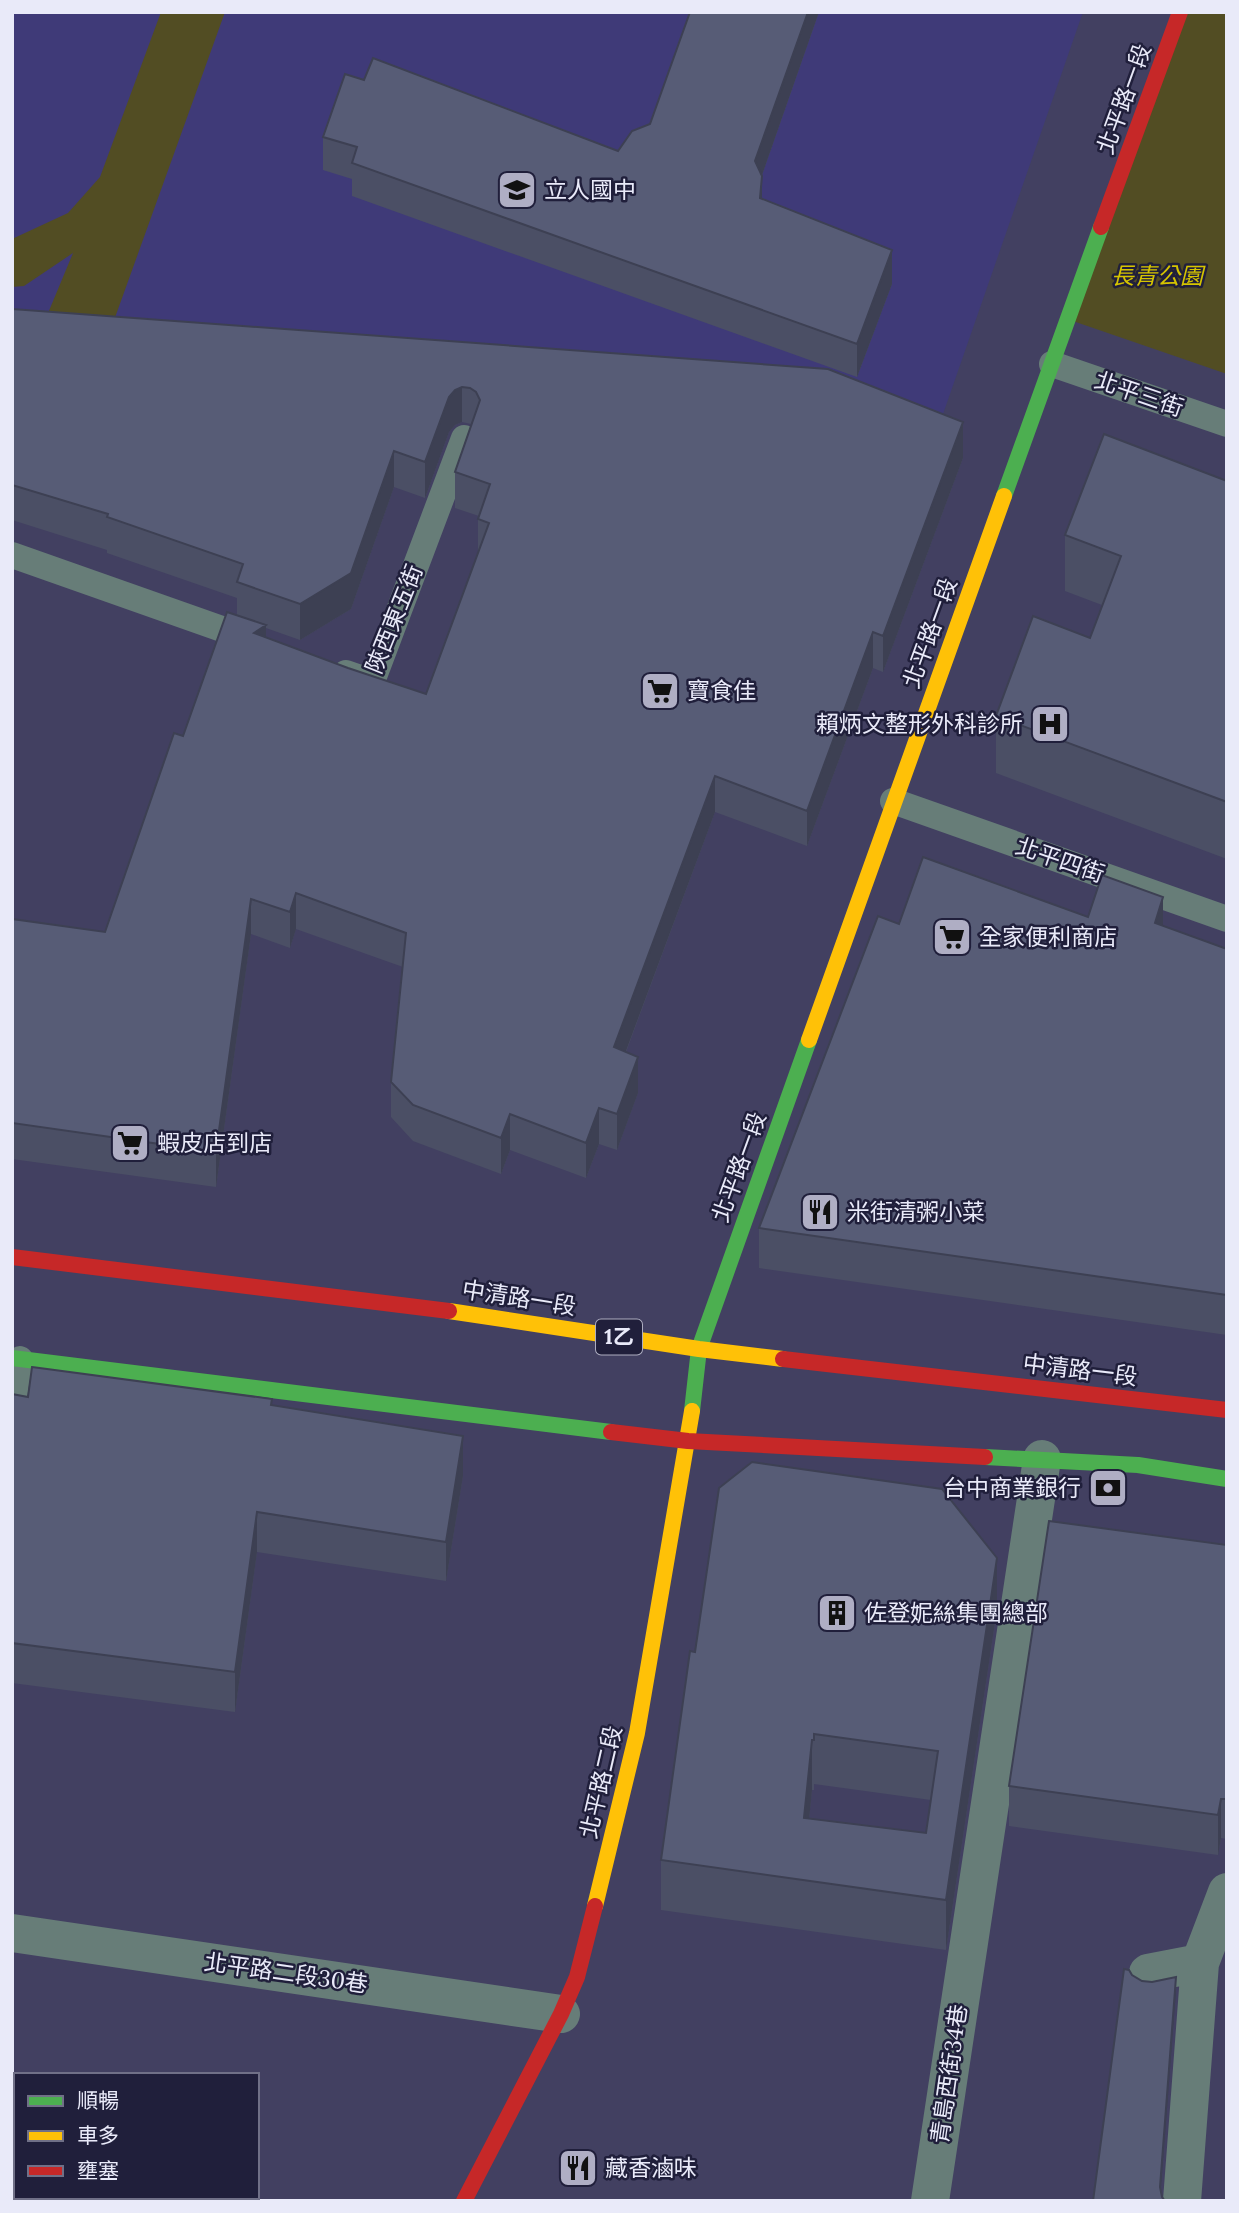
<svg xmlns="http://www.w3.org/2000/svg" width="1239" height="2213" font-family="Lora,'Noto Sans TC',serif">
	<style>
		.built { fill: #3f3a78 }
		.green { fill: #524d23 }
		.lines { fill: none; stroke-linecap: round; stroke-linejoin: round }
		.lane { stroke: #677d78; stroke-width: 26 }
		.street { stroke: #677d78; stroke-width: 38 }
		.fast { stroke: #4caf50; stroke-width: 16 }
		.slow { stroke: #ffc107; stroke-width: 16 }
		.jam { stroke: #c62828; stroke-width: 16 }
		.wall { fill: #4b4f65; fill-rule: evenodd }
		.shaded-wall { fill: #3d4053 }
		.building { fill: #575c76; stroke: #3d4053; stroke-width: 2; fill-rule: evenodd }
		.labels { text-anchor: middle; stroke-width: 5; stroke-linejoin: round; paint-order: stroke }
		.shield { fill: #201f3b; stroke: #adadc0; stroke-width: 2 }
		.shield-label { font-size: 21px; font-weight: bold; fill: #e9eaf9 }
		.street-label { font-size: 23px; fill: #e9eaf9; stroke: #201f3b }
		.poi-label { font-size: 23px; fill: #e9eaf9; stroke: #201f3b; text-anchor: start }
		.park-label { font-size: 23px; font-style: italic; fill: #d5c400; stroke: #201f3b }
	</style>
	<rect width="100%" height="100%" fill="#424061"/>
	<!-- built -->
	<path class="built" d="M12 12H1083L935 437 12 367Z"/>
	<!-- green -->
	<path class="green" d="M161 12H225L108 337 46 318 73 253 24 286 12 287V239L68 213 100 177Z
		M1180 12H1227V374L1067 319Z"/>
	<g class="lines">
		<!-- lane -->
		<path class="lane" d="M1052 364 1227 424
			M12 555 253 640
			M346 673 372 682 464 438
			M893 801 1227 919
			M12 1410 20 1359"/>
		<!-- street -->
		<path class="street" d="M12 1933 561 2014
			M1148 1973 1200 1963 1227 1892
			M930 2201 1042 1459
			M1182 2201 1200 1963"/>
		<!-- fast -->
		<path class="fast" d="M1004 496 1101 227
			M12 1358 611 1432
			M692 1411 699 1349 809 1040
			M985 1457 1138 1465 1227 1479"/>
		<!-- slow -->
		<path class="slow" d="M809 1040 1004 496
			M449 1311 699 1349 783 1359
			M595 1906 637 1733 692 1411"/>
		<!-- jam -->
		<path class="jam" d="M1101 227 1180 12
			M12 1257 449 1311
			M783 1359 1227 1410
			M611 1432 688 1441 985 1457
			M464 2201 561 2014 577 1977 595 1906"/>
	</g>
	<!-- wall -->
	<path class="wall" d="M690 12H819L762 175V199L892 284 857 377 352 196V179L323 170V137L364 80 618 151 650 124Z
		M12 309 963 458 883 672 873 668 807 846 715 812 626 1052 638 1093 617 1150 599 1144 586 1178 510 1150 501 1174 413 1141 391 1117V1082L403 967 296 929 290 948 251 934 216 1187 12 1159V919L105 932 183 736 237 615V598L107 553V550L12 520ZM462 422 471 424 455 472V508L479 516 478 519V555L426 694 348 668 266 637V628L300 640 351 609 394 487 425 498 449 432 455 425Z
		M1227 481V859L996 773V716L1090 638 1102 605 1065 591V535Z
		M1088 917 1163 926 1227 949V1335L759 1268V1228L899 924Z
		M12 1394 28 1397 272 1405 463 1476 446 1581 257 1552 235 1712 12 1683Z
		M1227 1545V1839L1221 1838 1218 1855 1009 1826V1786Z
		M997 1609 946 1950 661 1910V1860L695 1652ZM814 1784 931 1800 926 1833 809 1819 812 1790H814Z"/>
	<!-- shaded-wall -->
	<path class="shaded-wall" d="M808 12H819L755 195V161Z
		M762 176V209L760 198Z
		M892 250V284L857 377V344Z
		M462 387V422L455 425 449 432 425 498V462L449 397 455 390Z
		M963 422V458L883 672V636Z
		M394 451V487L351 609 300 640V604Z
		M266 625V661L254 633Z
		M873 632V668L807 846V811Z
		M715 776V812L614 1083V1047Z
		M296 893V929L290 948V912Z
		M1163 897V936L1155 923Z
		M251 899V934L216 1187V1152Z
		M638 1057V1093L617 1150V1114Z
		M599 1108V1144L586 1178V1143Z
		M510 1114V1150L501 1174V1138Z
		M463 1436V1476L446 1581V1542Z
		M257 1512V1552L235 1712V1672Z
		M997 1558V1609L946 1950V1900Z
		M812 1740V1790L804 1869V1818Z
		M1221 1799V1838L1218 1855V1815Z
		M1176 1977V1990L1160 2199V2187Z"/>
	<!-- building -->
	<path class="building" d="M690 12H808L755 161 762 176 760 198 892 250 857 344 352 163 357 147 323 137 345 74 364 80 373 58 618 151 632 131 650 124Z
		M12 309 828 369 963 422 883 636 873 632 807 811 715 776 614 1047 638 1057 617 1114 599 1108 586 1143 510 1114 501 1138 413 1105 391 1082 406 933 296 893 290 912 251 899 216 1152 12 1123V919L105 932 174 733 183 736 227 612 266 625 254 633 348 668 426 694 489 523 478 519 490 484 455 472 480 400 476 392 470 388 462 387 455 390 449 397 425 462 394 451 351 573 300 604 237 582 243 564 107 517 108 514 12 485Z
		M1104 434 1227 481V802L996 716 1033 616 1090 638 1121 556 1065 535Z
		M923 857 1088 917 1102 875 1163 897 1155 923 1227 949V1295L759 1228 878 916 899 924Z
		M32 1367 272 1399 271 1405 463 1436 446 1542 257 1512 235 1672 12 1643V1394L28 1397Z
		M752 1462 942 1489 997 1558 946 1900 661 1860 690 1651 695 1652 719 1488ZM814 1734 938 1751 926 1833 804 1818 812 1740H814Z
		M1049 1521 1227 1545V1799H1221L1218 1815 1009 1786Z
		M1124 1969 1129 1970 1132 1975 1142 1981 1152 1982 1176 1977 1160 2187 1162 2197 1165 2201H1093Z"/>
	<!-- icons -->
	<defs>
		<g id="school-square" transform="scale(2.0125)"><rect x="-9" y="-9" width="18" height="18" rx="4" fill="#afaec4" stroke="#201f3b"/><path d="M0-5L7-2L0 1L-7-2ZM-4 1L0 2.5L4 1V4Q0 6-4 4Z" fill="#111"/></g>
		<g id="supermarket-square" transform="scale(2.0125)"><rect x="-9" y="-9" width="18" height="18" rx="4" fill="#afaec4" stroke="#201f3b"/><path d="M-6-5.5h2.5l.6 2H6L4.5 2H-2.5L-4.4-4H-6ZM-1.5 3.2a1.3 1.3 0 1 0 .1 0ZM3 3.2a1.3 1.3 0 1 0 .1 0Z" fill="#111"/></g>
		<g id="hospital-square" transform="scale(2.0125)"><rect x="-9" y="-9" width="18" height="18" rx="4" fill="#afaec4" stroke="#201f3b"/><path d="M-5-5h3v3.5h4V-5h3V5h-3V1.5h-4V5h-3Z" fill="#111"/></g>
		<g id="restaurant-square" transform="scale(2.0125)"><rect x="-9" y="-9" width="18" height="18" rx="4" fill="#afaec4" stroke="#201f3b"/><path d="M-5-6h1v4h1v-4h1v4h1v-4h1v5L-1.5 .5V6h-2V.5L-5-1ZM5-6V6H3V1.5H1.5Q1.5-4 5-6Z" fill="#111"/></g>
		<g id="bank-square" transform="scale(2.0125)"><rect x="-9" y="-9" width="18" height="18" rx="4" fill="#afaec4" stroke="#201f3b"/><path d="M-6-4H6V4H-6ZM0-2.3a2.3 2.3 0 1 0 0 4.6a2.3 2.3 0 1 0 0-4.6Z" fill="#111"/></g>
		<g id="building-square" transform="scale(2.0125)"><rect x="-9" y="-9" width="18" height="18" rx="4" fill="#afaec4" stroke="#201f3b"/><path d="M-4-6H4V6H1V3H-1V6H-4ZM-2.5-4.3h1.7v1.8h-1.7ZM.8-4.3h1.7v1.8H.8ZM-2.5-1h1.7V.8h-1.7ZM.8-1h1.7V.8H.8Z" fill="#111"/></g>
	</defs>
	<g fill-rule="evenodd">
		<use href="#school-square" x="517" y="190"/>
		<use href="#supermarket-square" x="660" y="691"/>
		<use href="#hospital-square" x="1050" y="724"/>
		<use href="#supermarket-square" x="952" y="937"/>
		<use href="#supermarket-square" x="130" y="1143"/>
		<use href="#restaurant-square" x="820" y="1212"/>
		<use href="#bank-square" x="1108" y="1488"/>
		<use href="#building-square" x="837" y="1613"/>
		<use href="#restaurant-square" x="578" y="2168"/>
	</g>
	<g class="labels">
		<!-- shield labels -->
		<rect class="shield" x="596" y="1319.5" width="46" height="35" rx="5"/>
		<g class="shield-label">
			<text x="619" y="1344">1乙</text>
		</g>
		<!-- street labels -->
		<g class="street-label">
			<text transform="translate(1124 99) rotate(-70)" y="8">北平路一段</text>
			<text transform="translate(1139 394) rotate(19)" y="8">北平三街</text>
			<text transform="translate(394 619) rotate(-68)" y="8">陝西東五街</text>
			<text transform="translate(930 633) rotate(-70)" y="8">北平路一段</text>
			<text transform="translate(1060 860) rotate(19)" y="8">北平四街</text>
			<text transform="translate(739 1167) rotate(-70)" y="8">北平路一段</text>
			<text transform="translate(519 1298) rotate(9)" y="8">中清路一段</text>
			<text transform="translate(1080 1370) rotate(7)" y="8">中清路一段</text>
			<text transform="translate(601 1782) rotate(-77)" y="8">北平路二段</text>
			<text transform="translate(286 1973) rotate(8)" y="8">北平路二段30巷</text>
			<text transform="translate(949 2074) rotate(-82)" y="8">青島西街34巷</text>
		</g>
		<!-- poi labels -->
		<g class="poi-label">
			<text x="544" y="198">立人國中</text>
			<text x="687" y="699">寶食佳</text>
			<text x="1023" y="732" text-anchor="end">賴炳文整形外科診所</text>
			<text x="979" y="945">全家便利商店</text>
			<text x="157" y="1151">蝦皮店到店</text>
			<text x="847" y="1220">米街清粥小菜</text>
			<text x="1081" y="1496" text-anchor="end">台中商業銀行</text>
			<text x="864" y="1621">佐登妮絲集團總部</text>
			<text x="605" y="2176">藏香滷味</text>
		</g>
		<!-- park labels -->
		<g class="park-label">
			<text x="1157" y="284">長青公園</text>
		</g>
	</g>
	<!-- border -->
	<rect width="1239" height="2213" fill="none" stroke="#e9eaf9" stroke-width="28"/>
	<!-- legend -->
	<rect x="14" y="2073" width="245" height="126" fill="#201f3b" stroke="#707087" stroke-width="2"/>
	<rect x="28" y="2096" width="35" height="10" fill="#4caf50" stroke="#707087" stroke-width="2"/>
	<text x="77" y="2108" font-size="21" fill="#e9eaf9">順暢</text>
	<rect x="28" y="2131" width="35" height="10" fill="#ffc107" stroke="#707087" stroke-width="2"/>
	<text x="77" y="2143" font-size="21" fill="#e9eaf9">車多</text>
	<rect x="28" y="2166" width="35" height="10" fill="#c62828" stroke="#707087" stroke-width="2"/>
	<text x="77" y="2178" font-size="21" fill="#e9eaf9">壅塞</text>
</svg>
